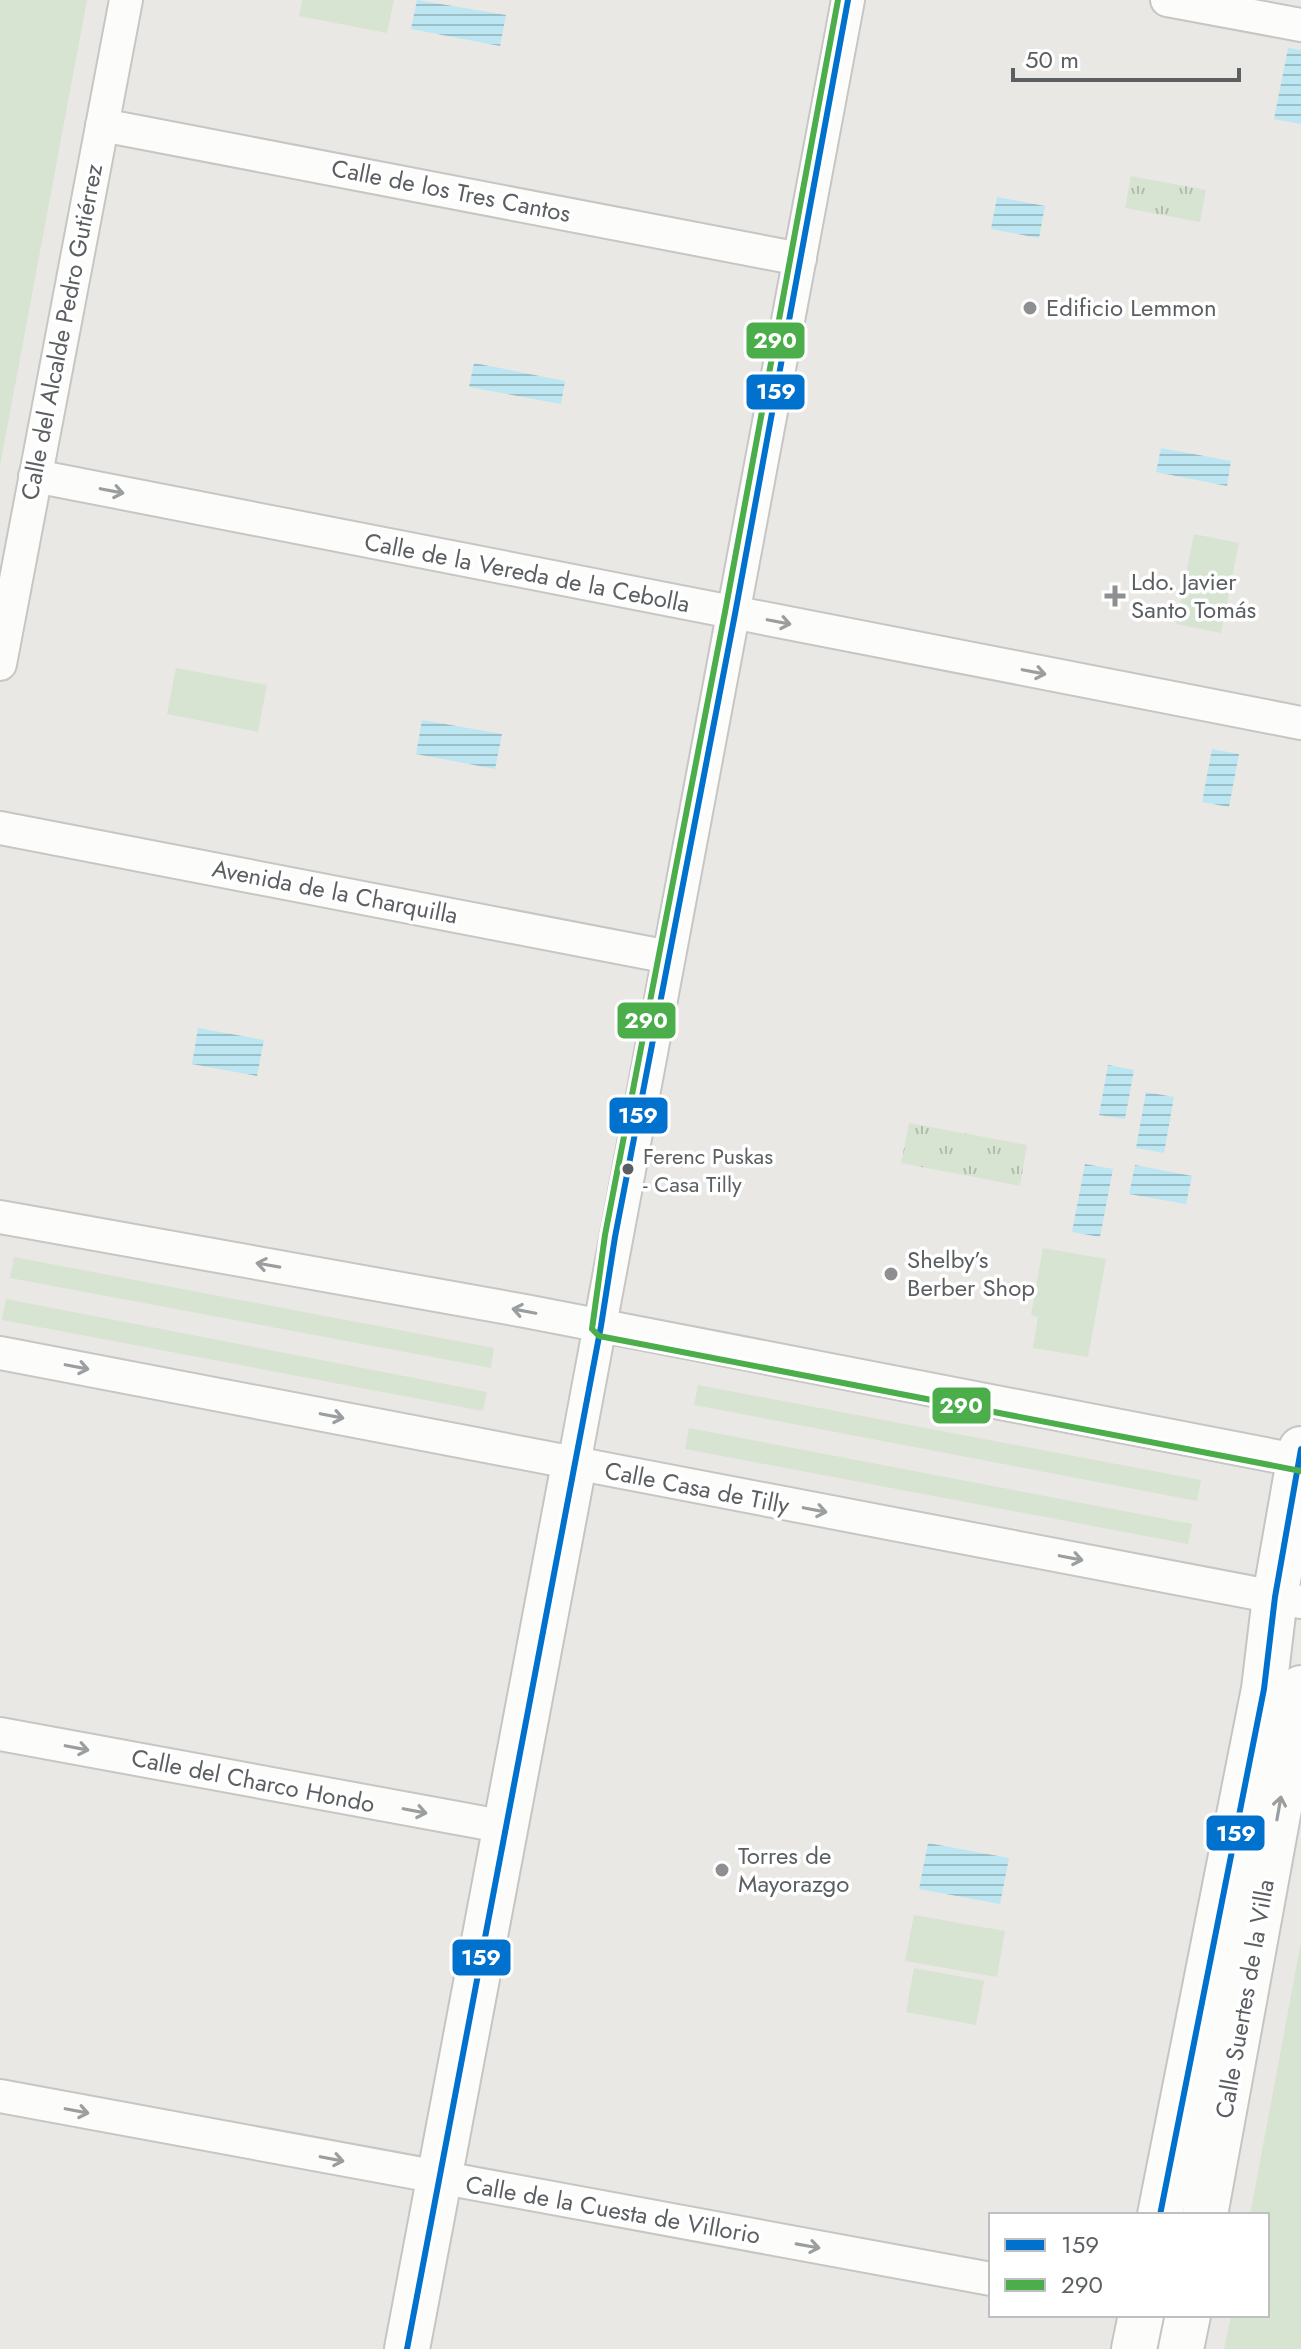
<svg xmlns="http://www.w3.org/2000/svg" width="1301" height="2349" font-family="Jost,sans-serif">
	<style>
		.green { fill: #d7e4d1 }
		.park { fill: url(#park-tufts) }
		.water { fill: url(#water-rules) }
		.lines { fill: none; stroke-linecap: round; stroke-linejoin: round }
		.street-casing { stroke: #c6c6c5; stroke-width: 36 }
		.secondary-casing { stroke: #c4c5c4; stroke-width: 48 }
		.street { stroke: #fcfcfb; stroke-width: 32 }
		.secondary { stroke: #fcfcfb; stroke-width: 44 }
		.bus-1-casing { stroke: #fff; stroke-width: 12 }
		.bus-2-casing { stroke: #fff; stroke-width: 12 }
		.bus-1 { stroke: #0072ce; stroke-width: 6 }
		.bus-2 { stroke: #4cae4a; stroke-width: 6 }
		.oneway { stroke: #9b9e9f }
		.poi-dot { fill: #8d8f90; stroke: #fff; stroke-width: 3 }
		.bus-dot { fill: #5b5f62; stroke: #fff; stroke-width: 3 }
		.labels { text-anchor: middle; stroke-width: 7; stroke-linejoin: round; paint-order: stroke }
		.bus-label { font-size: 22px; fill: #5b5f62; stroke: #fff; text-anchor: start }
		.street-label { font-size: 24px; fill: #5b5f62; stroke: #fff }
		.poi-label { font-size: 24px; fill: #5b5f62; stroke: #fff; text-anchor: start }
		.line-badge { stroke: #fff; stroke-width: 3 }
		.badge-label { font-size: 22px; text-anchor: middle; font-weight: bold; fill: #fff }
	</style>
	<defs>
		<pattern id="park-tufts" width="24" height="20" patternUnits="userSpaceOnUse" patternTransform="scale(2)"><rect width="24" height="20" fill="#d7e4d1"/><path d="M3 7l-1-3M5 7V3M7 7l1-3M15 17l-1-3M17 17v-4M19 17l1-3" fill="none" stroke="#b1bcad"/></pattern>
		<pattern id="water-rules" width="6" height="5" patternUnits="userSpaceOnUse" patternTransform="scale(2)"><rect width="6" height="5" fill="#bce6f1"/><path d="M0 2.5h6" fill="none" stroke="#9cbec7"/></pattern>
	</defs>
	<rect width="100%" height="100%" fill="#eae8e5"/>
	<!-- green -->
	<path class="green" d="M0 0H87L0 466Z
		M302 0H394L387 33 299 16Z
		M1194 534 1239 543 1221 633 1176 624Z
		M176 668 267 685 258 732 167 714Z
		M1043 1248 1106 1259 1088 1357 1033 1348 1038 1317 1031 1315Z
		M14 1257 494 1348 491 1368 10 1278Z
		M6 1299 487 1392 483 1411 2 1320Z
		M698 1385 1201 1480 1197 1501 694 1405Z
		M689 1428 1192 1524 1188 1544 685 1449Z
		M914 1915 1005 1931 997 1977 905 1961Z
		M1301 1942V2349H1224L1231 2315H1267V2215H1250Z
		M914 1968 984 1981 976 2025 906 2012Z"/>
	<!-- park -->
	<path class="park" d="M1131 176 1206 190 1200 222 1125 208Z
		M909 1123 1027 1145 1020 1186 901 1163Z"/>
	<!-- water -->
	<path class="water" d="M417 0 506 15 500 46 411 29Z
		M1288 48 1301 50V124L1274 119Z
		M997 197 1045 206 1039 238 991 229Z
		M474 363 565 381 561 404 469 387Z
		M1161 448 1231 461 1227 486 1156 472Z
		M422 720 502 734 495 769 416 754Z
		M1212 749 1239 754 1229 807 1202 802Z
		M198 1028 264 1040 257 1076 192 1064Z
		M1108 1065 1134 1070 1125 1119 1099 1115Z
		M1146 1092 1174 1097 1164 1153 1136 1148Z
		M1085 1164 1113 1169 1100 1237 1072 1232Z
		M1135 1165 1192 1176 1186 1204 1129 1194Z
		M928 1843 1009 1858 1000 1904 919 1889Z"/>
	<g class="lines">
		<!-- street casing -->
		<g class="street-casing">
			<path id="street" d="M1167 0 1301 25
				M102 125 800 259
				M35 476 1301 723
				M0 664 126 0
				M0 828 669 957
				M0 1217 525 1311 1301 1461
				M0 1353 1301 1602
				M574 1464 848 0
				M0 1734 506 1827
				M0 2096 991 2279"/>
		</g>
		<!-- secondary casing -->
		<g class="secondary-casing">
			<path id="secondary" d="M1160 2215 1264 1689 1275 1597 1301 1449
				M1205 2215 1301 1688
				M407 2349 574 1464
				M1134 2349 1141 2315
				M1181 2349 1188 2315"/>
		</g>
		<!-- street -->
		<use href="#street" class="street"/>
		<!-- secondary -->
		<use href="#secondary" class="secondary"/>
		<!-- bus-1 casing -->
		<g class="bus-1-casing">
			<path id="bus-1" d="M1160 2215 1264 1689 1275 1597 1301 1449
				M407 2349 601 1326 615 1237 735 614 848 0"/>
		</g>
		<!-- bus-2 casing -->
		<g class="bus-2-casing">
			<path id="bus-2" d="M838 0 725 612 605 1235 592 1329 599 1336 1301 1471"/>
		</g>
		<!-- bus-1 -->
		<use href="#bus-1" class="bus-1"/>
		<!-- bus-2 -->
		<use href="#bus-2" class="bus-2"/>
	</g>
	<!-- one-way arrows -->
	<defs><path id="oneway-shaft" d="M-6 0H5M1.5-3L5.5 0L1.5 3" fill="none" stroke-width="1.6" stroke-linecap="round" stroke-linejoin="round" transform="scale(2)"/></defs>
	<g class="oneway">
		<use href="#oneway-shaft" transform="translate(112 491) rotate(11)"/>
		<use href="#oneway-shaft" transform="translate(779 622) rotate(11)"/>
		<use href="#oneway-shaft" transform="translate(1034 672) rotate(11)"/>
		<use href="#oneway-shaft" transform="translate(268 1265) rotate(-170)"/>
		<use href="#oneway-shaft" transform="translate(524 1311) rotate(-169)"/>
		<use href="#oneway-shaft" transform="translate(77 1367) rotate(11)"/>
		<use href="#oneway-shaft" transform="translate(332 1416) rotate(11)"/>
		<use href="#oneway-shaft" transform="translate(815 1510) rotate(11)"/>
		<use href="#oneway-shaft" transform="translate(1071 1558) rotate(11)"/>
		<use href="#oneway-shaft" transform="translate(77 1748) rotate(11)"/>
		<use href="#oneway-shaft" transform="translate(1279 1808) rotate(-80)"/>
		<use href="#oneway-shaft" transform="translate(415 1811) rotate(11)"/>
		<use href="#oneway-shaft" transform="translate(77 2111) rotate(11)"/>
		<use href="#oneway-shaft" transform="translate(332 2159) rotate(11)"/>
		<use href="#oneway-shaft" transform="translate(808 2246) rotate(10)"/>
	</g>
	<!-- markers -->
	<g class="poi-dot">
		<circle cx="1030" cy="308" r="8"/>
		<path d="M1111 584h8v8h8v8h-8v8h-8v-8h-8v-8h8z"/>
		<circle cx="891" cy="1274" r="8"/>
		<circle cx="722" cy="1870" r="8"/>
	</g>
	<circle class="bus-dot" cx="628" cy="1169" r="7"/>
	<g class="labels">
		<!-- bus labels -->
		<g class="bus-label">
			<text x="643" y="1164">Ferenc Puskas<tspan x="643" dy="28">- Casa Tilly</tspan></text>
		</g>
		<!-- street labels -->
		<g class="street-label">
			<text transform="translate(451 191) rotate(11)" y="8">Calle de los Tres Cantos</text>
			<text transform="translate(62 332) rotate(-79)" y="8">Calle del Alcalde Pedro Gutiérrez</text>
			<text transform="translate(527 573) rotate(11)" y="8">Calle de la Vereda de la Cebolla</text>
			<text transform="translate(335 892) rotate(11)" y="8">Avenida de la Charquilla</text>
			<text transform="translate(697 1488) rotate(11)" y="8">Calle Casa de Tilly</text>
			<text transform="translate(253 1781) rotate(11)" y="8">Calle del Charco Hondo</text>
			<text transform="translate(1245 1999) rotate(-80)" y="8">Calle Suertes de la Villa</text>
			<text transform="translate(613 2210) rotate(10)" y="8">Calle de la Cuesta de Villorio</text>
		</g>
		<!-- poi labels -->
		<g class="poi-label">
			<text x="1046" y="316">Edificio Lemmon</text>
			<text x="1131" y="590">Ldo. Javier<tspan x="1131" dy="28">Santo Tomás</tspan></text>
			<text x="907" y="1268">Shelby’s<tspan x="907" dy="28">Berber Shop</tspan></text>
			<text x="738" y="1864">Torres de<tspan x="738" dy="28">Mayorazgo</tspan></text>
		</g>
	</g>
	<g class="line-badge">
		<rect x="745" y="321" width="61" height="39" rx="8" fill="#4cae4a"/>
		<rect x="745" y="373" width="61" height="38" rx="8" fill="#0072ce"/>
		<rect x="616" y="1001" width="61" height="39" rx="8" fill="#4cae4a"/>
		<rect x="608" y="1096" width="61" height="39" rx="8" fill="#0072ce"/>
		<rect x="931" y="1386" width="61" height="39" rx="8" fill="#4cae4a"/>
		<rect x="1205" y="1814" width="61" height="38" rx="8" fill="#0072ce"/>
		<rect x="451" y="1938" width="61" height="39" rx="8" fill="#0072ce"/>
	</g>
	<g class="badge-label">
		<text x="775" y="348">290</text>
		<text x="776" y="399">159</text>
		<text x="646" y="1028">290</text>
		<text x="638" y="1123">159</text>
		<text x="961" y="1413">290</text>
		<text x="1236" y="1841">159</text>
		<text x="481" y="1965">159</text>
	</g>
	<!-- legend -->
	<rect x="989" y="2213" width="280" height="104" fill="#ffffff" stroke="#bdbfc0" stroke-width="2"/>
	<rect x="1005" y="2239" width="40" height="12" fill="#0072ce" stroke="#bdbfc0" stroke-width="2"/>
	<text x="1061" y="2253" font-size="24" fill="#5b5f62">159</text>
	<rect x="1005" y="2279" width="40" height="12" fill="#4cae4a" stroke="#bdbfc0" stroke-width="2"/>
	<text x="1061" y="2293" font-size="24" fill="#5b5f62">290</text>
	<!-- scale -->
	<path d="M1013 68v12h226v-12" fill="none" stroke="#5b5f62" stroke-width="4"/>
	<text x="1025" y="68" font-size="24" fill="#5b5f62" stroke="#ffffff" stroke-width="6" paint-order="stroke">50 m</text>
</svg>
